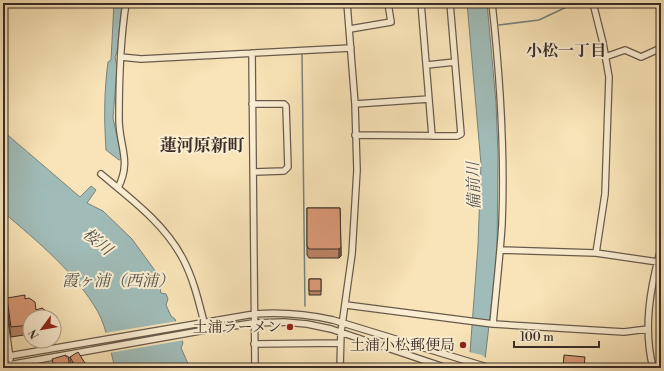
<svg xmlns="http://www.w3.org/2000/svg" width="664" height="371" font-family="'Libre Bodoni','Noto Serif JP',serif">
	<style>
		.water { fill: #a0bcb8; stroke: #77837e }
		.pier { fill: #f8e4b8 }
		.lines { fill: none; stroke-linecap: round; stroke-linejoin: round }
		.stream { stroke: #77837e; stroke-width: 1.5 }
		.minor-casing { stroke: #695b4b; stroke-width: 8 }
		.minor { stroke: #faedd1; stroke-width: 5.5 }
		.wall { fill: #bb8466; stroke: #392d27 }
		.shaded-wall { fill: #996c53; stroke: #392d27 }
		.building { fill: #da9a77; stroke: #392d27 }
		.poi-dot { fill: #8f2418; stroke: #faedd1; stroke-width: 1.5 }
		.labels { text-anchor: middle; stroke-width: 4; stroke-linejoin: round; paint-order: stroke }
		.poi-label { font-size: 15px; fill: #392d27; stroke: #faedd1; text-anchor: end }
		.neighbourhood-label { font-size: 16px; font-weight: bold; fill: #392d27; stroke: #faedd1 }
		.water-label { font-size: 16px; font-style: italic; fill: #53514b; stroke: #faedd1 }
		.quarter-label { font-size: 17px; font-weight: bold; fill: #392d27; stroke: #faedd1 }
	</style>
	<rect width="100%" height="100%" fill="#f8e4b8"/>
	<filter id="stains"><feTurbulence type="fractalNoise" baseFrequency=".005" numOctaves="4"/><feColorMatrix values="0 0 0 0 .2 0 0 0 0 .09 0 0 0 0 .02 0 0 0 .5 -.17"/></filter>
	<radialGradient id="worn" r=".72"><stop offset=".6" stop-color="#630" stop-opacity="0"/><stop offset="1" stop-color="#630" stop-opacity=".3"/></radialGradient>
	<!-- water -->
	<path class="water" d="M114 3H122L117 52 115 57 117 67 113 118 122 159 119 160 106 150C104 120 104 92 108 62L111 60Z
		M467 3H487L496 103 498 155 497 257 484 368 470 353 478 245 481 164Z
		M3 131 80 197 91 186 96 190 87 203 103 211 132 239 156 272 161 293 166 294 168 299 166 305 171 316 175 319 183 343 181 348 190 368H115C110 350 107 329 98 312 75 272 38 242 3 212Z"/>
	<!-- pier -->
	<path class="pier" d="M178 321 185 340 109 353 104 333Z
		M469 352 482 355 487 359 485 368H467Z"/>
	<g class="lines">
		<!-- stream -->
		<path class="stream" d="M499 25 539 20 575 3
			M302 54 305 306"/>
		<!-- minor casing -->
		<g class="minor-casing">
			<path id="minor" d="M421 3 432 136
				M492 3C500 76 505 150 502 224 500 257 496 290 493 324
				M593 3 603 43 609 77 605 194 596 253
				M655 3 661 8
				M350 29 391 22 388 3
				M252 53 255 368
				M121 57 141 59 351 48
				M605 57 625 50 641 57 661 48
				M427 65 455 62
				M252 104H284L286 106 288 167 284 171 253 172
				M355 104 429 99
				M355 135 457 136 461 134 450 3
				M101 174C131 199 165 224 183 259 194 280 199 303 205 326
				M118 188C132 160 119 147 119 119 119 81 120 41 126 3
				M500 250 596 253 658 262
				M346 305 493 324 624 332 648 329
				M3 309 10 359
				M254 344 340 343
				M3 357 254 314C280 312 307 314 333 320L490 368
				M3 366 200 331 253 323 284 322 307 324 331 329 447 368
				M340 368 341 332 352 254 357 170 355 104 347 3
				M653 368C643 328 650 288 661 249"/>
		</g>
		<!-- minor -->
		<use href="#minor" class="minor"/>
	</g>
	<!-- wall -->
	<path class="wall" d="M307 208H340L341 256 339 258H309L307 255Z
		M309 279H321V295H309Z
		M7 298 25 299 36 310 30 317V334L11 337 7 307Z
		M3 336 4 349H3Z
		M70 357 88 368H72L70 364Z"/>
	<!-- shaded-wall -->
	<path class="shaded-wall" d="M341 247V256L339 258V249Z
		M54 327H58V336L54 337Z"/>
	<!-- building -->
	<path class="building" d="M307 208H340L341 247 339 249H309L307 246Z
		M309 279H321V291H309Z
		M25 295V299L29 298 35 302 36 310 42 308 54 317H30V325L11 327 7 298Z
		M54 317 57 320 58 327H54Z
		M3 336 4 344 3 345Z
		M78 352 88 368H76L70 357Z
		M66 355V357L68 356 70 368H54L52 359Z
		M564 355 585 357 584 368H563Z
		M33 363 34 368H25V365Z"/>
	<!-- markers -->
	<g class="poi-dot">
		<circle cx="290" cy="327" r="4"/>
		<circle cx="463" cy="345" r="4"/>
	</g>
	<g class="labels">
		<!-- poi labels -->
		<g class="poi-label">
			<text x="282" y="332">土浦ラーメン</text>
			<text x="455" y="350">土浦小松郵便局</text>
		</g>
		<!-- neighbourhood labels -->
		<g class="neighbourhood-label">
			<text x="566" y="56">小松一丁目</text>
		</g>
		<!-- water labels -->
		<g class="water-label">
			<text transform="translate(473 186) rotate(-92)" y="6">備前川</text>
			<text transform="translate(98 241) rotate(39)" y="6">桜川</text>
			<text x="118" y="286">霞ヶ浦（西浦）</text>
		</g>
		<!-- quarter labels -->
		<g class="quarter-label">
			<text x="202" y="151">蓮河原新町</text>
		</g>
	</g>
	<!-- margin -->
	<rect width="664" height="371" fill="none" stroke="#f8e4b8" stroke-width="16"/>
	<rect x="4" y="4" width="656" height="363" fill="none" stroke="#392d27" stroke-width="2"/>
	<rect x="8" y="8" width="648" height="355" fill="none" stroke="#392d27"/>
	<!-- north arrow -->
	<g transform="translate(42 329) rotate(238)"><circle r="19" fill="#faedd1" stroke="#ada08d"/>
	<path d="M0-3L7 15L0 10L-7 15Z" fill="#8f2418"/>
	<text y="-6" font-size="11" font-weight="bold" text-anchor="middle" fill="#392d27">N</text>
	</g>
	<!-- scale -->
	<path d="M514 341v6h85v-6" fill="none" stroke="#392d27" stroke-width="2"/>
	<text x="520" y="341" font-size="12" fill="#392d27" stroke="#faedd1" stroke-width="3" paint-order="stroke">100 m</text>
	<rect width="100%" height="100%" filter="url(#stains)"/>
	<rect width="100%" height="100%" fill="url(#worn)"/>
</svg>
